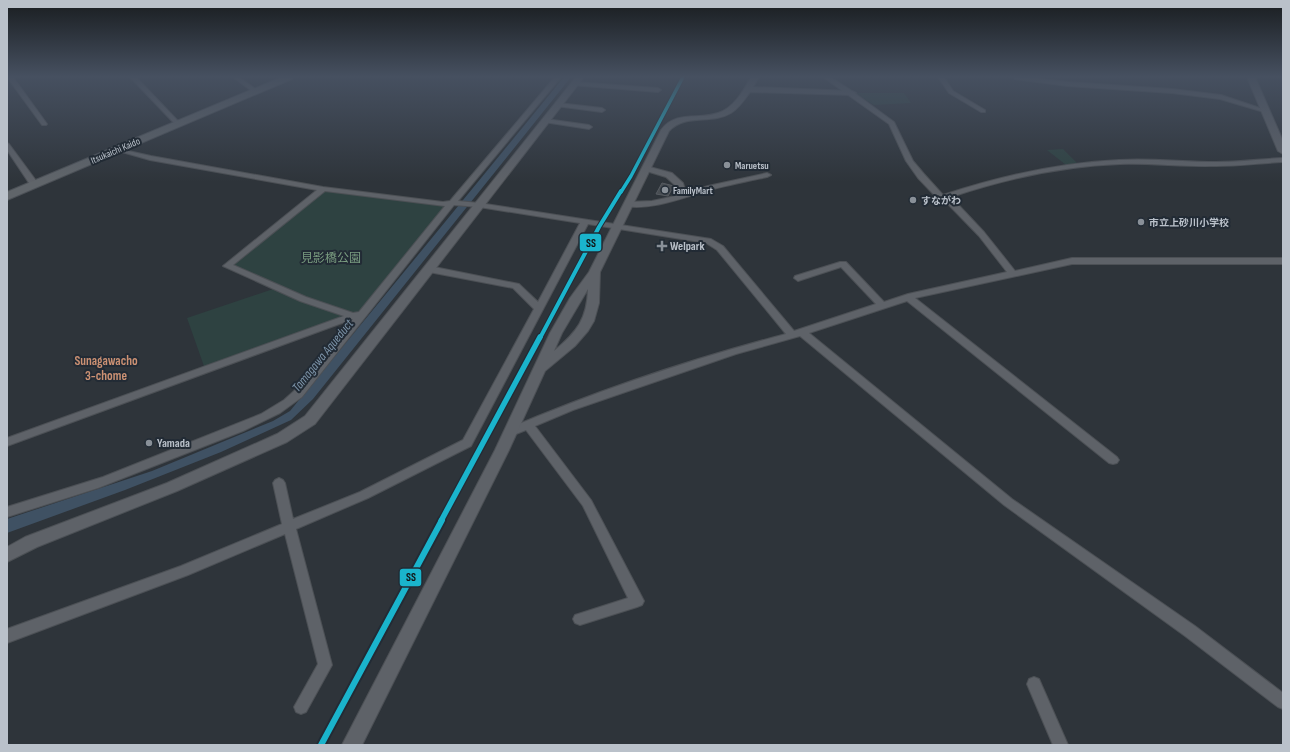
<svg xmlns="http://www.w3.org/2000/svg" width="1290" height="752" font-family="'Sofia Sans Condensed','Noto Sans JP',sans-serif">
	<style>
		.green { fill: #2e4241 }
		.water { fill: #3f5163 }
		.building { fill: #484d52; stroke: #575c62 }
		.lines { fill: none; stroke-linecap: round; stroke-linejoin: round }
		.minor-casing { stroke: #4c5055; stroke-width: 2 }
		.tertiary-casing { stroke: #4c5055; stroke-width: 2 }
		.primary-casing { stroke: #4c5157; stroke-width: 2 }
		.minor { fill: #5e6268; fill-rule: evenodd }
		.tertiary { fill: #5e6268; fill-rule: evenodd }
		.primary { fill: #60656a; fill-rule: evenodd }
		.rail-1-far3-casing { stroke: #222b35; stroke-width: 5.5 }
		.rail-1-far2-casing { stroke: #222b35; stroke-width: 6 }
		.rail-1-far1-casing { stroke: #222b35; stroke-width: 8 }
		.rail-1-casing { stroke: #222b35; stroke-width: 10 }
		.rail-1-far3 { stroke: #1ab4cc; stroke-width: 3.5 }
		.rail-1-far2 { stroke: #1ab4cc; stroke-width: 4 }
		.rail-1-far1 { stroke: #1ab4cc; stroke-width: 5.5 }
		.rail-1 { stroke: #1ab4cc; stroke-width: 6 }
		.poi-dot { fill: #899098; stroke: #222b35; stroke-width: 1.5 }
		.labels { text-anchor: middle; stroke-width: 4; stroke-linejoin: round; paint-order: stroke }
		.far-street-label { font-size: 10px; fill: #bac1ca; stroke: #222b35 }
		.far-poi-label { font-size: 10px; font-weight: bold; fill: #bac1ca; stroke: #222b35; text-anchor: start }
		.poi-label { font-size: 12px; font-weight: bold; fill: #bac1ca; stroke: #222b35; text-anchor: start }
		.park-label { font-size: 12px; fill: #7a9d80; stroke: #222b35 }
		.water-label { font-size: 13px; font-style: italic; fill: #7e95aa; stroke: #222b35 }
		.neighbourhood-label { font-size: 13px; font-weight: bold; fill: #cc9173; stroke: #222b35 }
		.line-badge { stroke: #222b35; stroke-width: 1.5 }
		.pale-badge-label { font-size: 11px; text-anchor: middle; font-weight: bold; fill: #111 }
	</style>
	<rect width="100%" height="100%" fill="#2e343a"/>
	<!-- green -->
	<path class="green" d="M855 93H904L911 103 874 105Z
		M1063 149 1077 163 1066 165 1047 150Z
		M322 191 453 205 361 313 205 369 187 318 279 287 231 265Z"/>
	<!-- water -->
	<path class="water" d="M564 77H571L313 399 291 420 221 452 125 490 7 533V519L152 471 273 421 290 411Z"/>
	<!-- building -->
	<path class="building" d="M662 183 674 186 668 196 656 194Z"/>
	<g class="lines">
		<!-- minor casing -->
		<g class="minor-casing">
			<path id="minor" d="M7 77H13L47 124 46 125H42Z
				M130 77H136L177 120 181 122V124L173 122Z
				M233 77H239L258 91 253 92Z
				M555 77H561L458 201 479 203 711 239 723 246 794 331 876 304 841 267 798 281 794 278 795 276 840 262H846L884 302 908 294 1007 272 979 236 944 200H939L918 178 906 161 889 124 823 77H830L849 89 894 122 913 161 924 174 943 195C1000 176 1059 163 1119 160 1151 158 1184 162 1216 162 1238 162 1261 159 1283 158V162C1261 163 1239 166 1216 166 1184 167 1152 163 1120 164 1062 166 1005 179 951 197L984 232 1015 271 1072 258H1283V264H1072L915 298 1117 457 1119 460 1117 463 1113 464 1109 463 907 301 809 333 1012 499 1195 626 1283 693V709L1278 707 1185 636 1004 505 800 336 736 354 573 410 535 426 591 500 644 601 642 605 637 607 580 625 575 623 573 619 575 615 628 598 583 506 526 430 511 436 507 435 506 432 507 429C596 391 691 359 786 334L717 250 706 243 588 224 471 446 368 498 296 529 332 665 306 712 301 714 296 712 294 707 318 664 285 534 188 575 7 643V629L181 566 282 524 273 483 275 480 279 478 283 480 285 483 293 519 360 492 463 440 534 309 513 288 429 272 425 269 429 266 519 284 538 302 580 223 479 207 454 205 302 397 280 413 243 431 98 488 7 517V507L103 477 261 414 284 400 294 391 353 319 7 446V438L344 316 300 301 223 266 317 190 150 160 115 150V148L151 156 323 187 443 202 450 201ZM325 191 445 206 359 312 353 313 306 297 233 265Z
				M938 77H944L953 91 985 110V112H981L949 93Z
				M1012 77H1026L1068 82 1172 89 1221 95 1269 111 1264 112 1220 99 1172 93 1068 86 1015 79Z
				M574 82 658 88 661 90 658 92 572 85V83Z
				M558 103 602 108 605 110 602 112 556 106V104Z
				M546 119 589 125 592 127 589 129 544 122V120Z
				M7 143 9 144 37 182V186H31L7 150Z
				M643 166H646L672 173 683 183 686 193 708 186 767 173 771 175 767 177C748 181 728 185 710 190 685 197 651 211 625 206V202H628L652 201 680 195 676 186 666 177 643 170Z
				M1034 677 1039 679 1068 745H1053L1027 684 1029 679Z"/>
		</g>
		<!-- tertiary casing -->
		<g class="tertiary-casing">
			<path id="tertiary" d="M576 77H584L315 424 287 442 177 491 37 547 7 562V547L25 537 167 483 277 434 305 416Z
				M751 77H759L753 87 852 91 856 93 852 95 750 92C745 99 739 108 731 113 711 125 686 113 669 131L600 272 599 303 594 321 588 331 575 346 545 371 509 450 362 745H342L495 450 550 333 570 298 589 272 661 130C676 110 698 120 718 113 734 108 744 90 751 77ZM588 289C587 319 577 332 554 351L562 333Z
				M1247 77H1255L1283 141V154L1278 151Z"/>
		</g>
		<!-- primary casing -->
		<g class="primary-casing">
			<path id="primary" d="M282 77H294L292 79 7 200V192Z"/>
		</g>
		<!-- minor -->
		<use href="#minor" class="minor"/>
		<!-- tertiary -->
		<use href="#tertiary" class="tertiary"/>
		<!-- primary -->
		<use href="#primary" class="primary"/>
		<!-- rail-1-far3 casing -->
		<g class="rail-1-far3-casing">
			<path id="rail-1-far3" d="M621 192 631 176 683 77"/>
		</g>
		<!-- rail-1-far2 casing -->
		<g class="rail-1-far2-casing">
			<path id="rail-1-far2" d="M540 338 599 227 621 191"/>
		</g>
		<!-- rail-1-far1 casing -->
		<g class="rail-1-far1-casing">
			<path id="rail-1-far1" d="M441 521 540 337"/>
		</g>
		<!-- rail-1 casing -->
		<g class="rail-1-casing">
			<path id="rail-1" d="M321 745 442 520"/>
		</g>
		<!-- rail-1-far3 -->
		<use href="#rail-1-far3" class="rail-1-far3"/>
		<!-- rail-1-far2 -->
		<use href="#rail-1-far2" class="rail-1-far2"/>
		<!-- rail-1-far1 -->
		<use href="#rail-1-far1" class="rail-1-far1"/>
		<!-- rail-1 -->
		<use href="#rail-1" class="rail-1"/>
	</g>
	<!-- sky -->
	<linearGradient id="sky" x2="0" y2="1"><stop stop-color="#191d20"/><stop offset="0.42" stop-color="#465060"/><stop offset="1" stop-color="#465060" stop-opacity="0"/></linearGradient>
	<rect width="1290" height="182" fill="url(#sky)"/>
	<!-- markers -->
	<g class="poi-dot">
		<circle cx="727" cy="165" r="4"/>
		<circle cx="665" cy="190" r="4"/>
		<circle cx="913" cy="200" r="4"/>
		<circle cx="1141" cy="222" r="4"/>
		<path d="M660 240h4v4h4v4h-4v4h-4v-4h-4v-4h4z"/>
		<circle cx="149" cy="443" r="4"/>
	</g>
	<g class="labels">
		<!-- far-street labels -->
		<g class="far-street-label">
			<text transform="translate(115 150) rotate(-23)" y="4">Itsukaichi Kaido</text>
		</g>
		<!-- far-poi labels -->
		<g class="far-poi-label">
			<text x="735" y="169">Maruetsu</text>
			<text x="673" y="194">FamilyMart</text>
			<text x="921" y="204">すながわ</text>
			<text x="1149" y="226">市立上砂川小学校</text>
		</g>
		<!-- poi labels -->
		<g class="poi-label">
			<text x="670" y="250">Welpark</text>
			<text x="157" y="447">Yamada</text>
		</g>
		<!-- park labels -->
		<g class="park-label">
			<text x="331" y="262">見影橋公園</text>
		</g>
		<!-- water labels -->
		<g class="water-label">
			<text transform="translate(322 355) rotate(-51)" y="5">Tamagawa Aqueduct</text>
		</g>
		<!-- neighbourhood labels -->
		<g class="neighbourhood-label">
			<text x="106" y="365">Sunagawacho<tspan x="106" dy="15">3-chome</tspan></text>
		</g>
	</g>
	<g class="line-badge">
		<rect x="579" y="233" width="23" height="19" rx="4" fill="#1ab4cc"/>
		<rect x="399" y="568" width="23" height="19" rx="4" fill="#1ab4cc"/>
	</g>
	<g class="pale-badge-label">
		<text x="591" y="247">SS</text>
		<text x="411" y="581">SS</text>
	</g>
	<!-- border -->
	<rect width="1290" height="752" fill="none" stroke="#bac1ca" stroke-width="16"/>
</svg>
